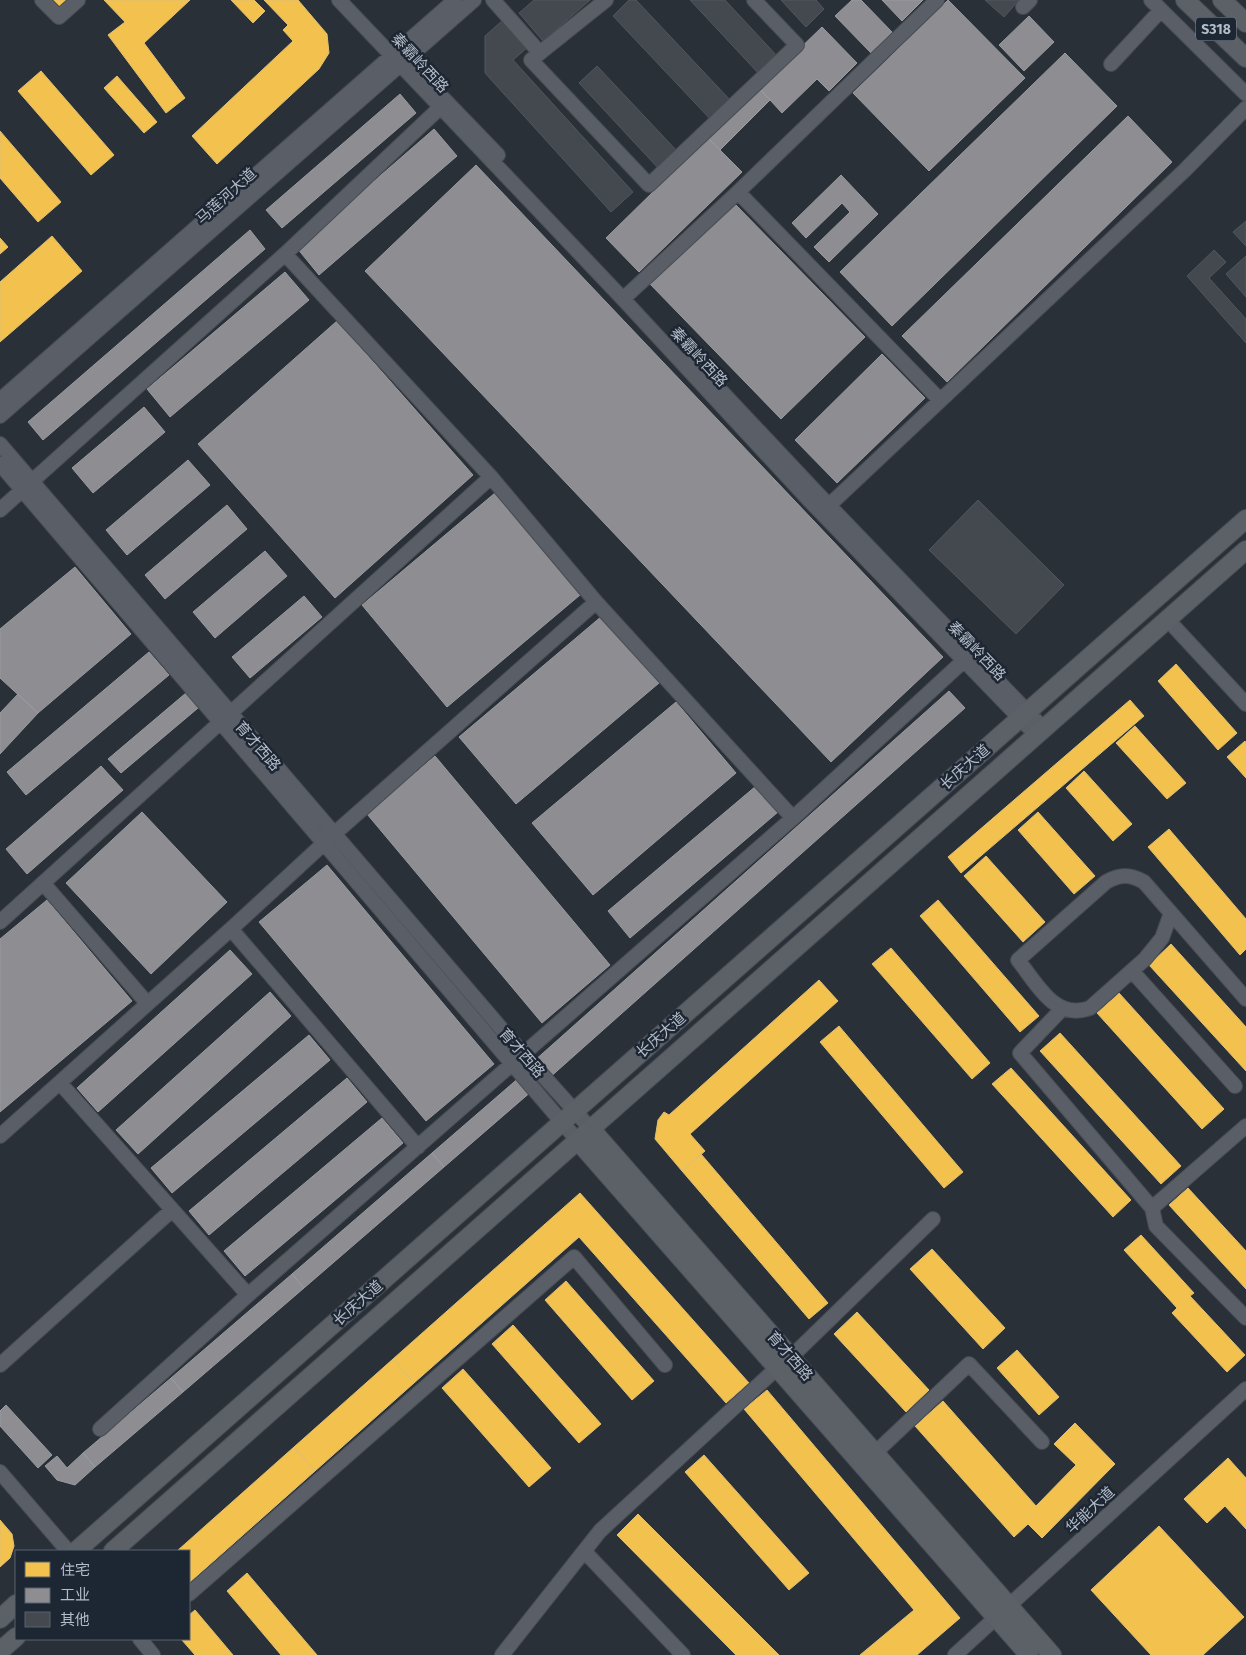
<svg xmlns="http://www.w3.org/2000/svg" width="1246" height="1655" font-family="'Fira Sans','Noto Sans SC',sans-serif">
	<style>
		.homes { fill: #f2c14e; stroke: #dfc073 }
		.industry { fill: #8d8d92; stroke: #999ba2 }
		.building { fill: #444950; stroke: #52575f }
		.lines { fill: none; stroke-linecap: round; stroke-linejoin: round }
		.minor-casing { stroke: #484c53; stroke-width: 16 }
		.major-casing { stroke: #484c55; stroke-width: 20 }
		.minor { stroke: #5a5e66; stroke-width: 14 }
		.major { stroke: #5c6168; stroke-width: 18 }
		.labels { text-anchor: middle; stroke-width: 5; stroke-linejoin: round; paint-order: stroke }
		.shield { fill: #1d2633; stroke: #878f9c; stroke-width: 1 }
		.shield-label { font-size: 14px; font-weight: bold; fill: #b4bcc9 }
		.street-label { font-size: 15px; fill: #b4bcc9; stroke: #1d2633 }
	</style>
	<rect width="100%" height="100%" fill="#2a3038"/>
	<!-- homes -->
	<path class="homes" d="M51 0H69L60 9Z
		M104 0H190L144 43 185 98 166 113 108 35 125 22Z
		M231 0H254L265 11 253 23Z
		M264 0H298L327 34 329 53 319 69 217 164 192 136 293 41 283 30 288 25Z
		M41 71 114 155 91 175 18 91Z
		M117 76 157 122 144 133 104 88Z
		M0 131 61 202 38 222 0 178Z
		M52 236 82 271 0 342V282Z
		M0 238 8 247 0 254Z
		M1176 664 1237 733 1218 750 1158 681Z
		M1130 700 1144 716 961 873 948 857Z
		M1135 726 1186 783 1167 799 1116 743Z
		M1245 741 1246 743V778L1227 757Z
		M1084 771 1132 824 1113 841 1066 788Z
		M1038 812 1095 876 1074 894 1018 830Z
		M1169 829 1246 919V949L1240 955 1148 847Z
		M986 856 1045 922 1023 942 964 876Z
		M938 900 1039 1016 1020 1032 920 916Z
		M1171 944 1246 1027V1071L1149 965Z
		M891 948 990 1063 972 1079 872 964Z
		M819 980 838 1001 690 1134 705 1151 682 1171 655 1139 658 1120 664 1112 669 1115Z
		M1119 993 1224 1109 1202 1129 1097 1013Z
		M839 1026 963 1172 944 1188 820 1042Z
		M1060 1033 1181 1166 1161 1184 1040 1051Z
		M1011 1068 1131 1200 1113 1217 992 1084Z
		M701 1154 828 1303 809 1319 682 1171Z
		M1188 1188 1246 1251V1289L1169 1205Z
		M580 1193 749 1383 726 1403 579 1237 414 1383 393 1359Z
		M1141 1235 1194 1293 1190 1296 1245 1355 1227 1372 1172 1313 1177 1308 1124 1250Z
		M932 1249 1005 1328 983 1349 910 1269Z
		M566 1281 654 1381 632 1400 545 1300Z
		M857 1312 929 1390 906 1412 834 1334Z
		M513 1325 601 1424 579 1443 492 1344Z
		M1017 1350 1059 1397 1039 1415 997 1368Z
		M393 1359 414 1383 315 1471 294 1447Z
		M463 1369 551 1468 529 1487 442 1388Z
		M767 1390 960 1618 917 1655H860L914 1610 744 1409Z
		M943 1401 1036 1506 1076 1465 1054 1444 1075 1423 1115 1464 1042 1538 1028 1524 1014 1537 915 1426Z
		M294 1447 315 1471 189 1583V1551H177Z
		M704 1455 809 1573 789 1590 685 1472Z
		M1228 1458 1246 1478V1529L1225 1506 1207 1523 1184 1499Z
		M638 1514 779 1655H736L617 1535Z
		M0 1520 12 1534 14 1546 10 1558 0 1567Z
		M1159 1526 1244 1617 1203 1655H1151L1091 1590Z
		M247 1573 317 1655H281L227 1591Z
		M195 1610 233 1655H195L181 1639H189V1615Z"/>
	<!-- industry -->
	<path class="industry" d="M852 0H861L892 32 871 53 835 16Z
		M882 0H923L902 21Z
		M948 0 1025 78 929 171 853 93Z
		M1029 16 1054 42 1024 71 999 45Z
		M822 27 857 63 829 91 817 79 782 113 759 88Z
		M1065 53 1117 106 892 326 840 272Z
		M759 88 770 100 720 150 708 138Z
		M400 94 416 113 282 228 266 210Z
		M1128 116 1172 162 947 382 902 336Z
		M434 129 457 156 319 275 297 248Z
		M708 138 742 172 639 272 606 238Z
		M476 165 943 657 831 762 365 271Z
		M841 175 878 214 829 262 814 247 850 212 842 203 806 238 792 223Z
		M734 203 865 337 781 419 650 284Z
		M250 230 265 249 43 440 28 422Z
		M285 272 309 300 170 417 147 389Z
		M337 321 473 475 335 598 198 444Z
		M882 354 925 398 837 483 795 440Z
		M144 407 165 432 93 493 72 468Z
		M188 460 210 485 127 555 106 530Z
		M495 493 580 595 447 707 362 605Z
		M227 505 247 529 165 599 145 575Z
		M265 551 287 576 215 638 193 612Z
		M75 567 131 634 38 713 0 678V629Z
		M304 596 322 617 250 678 232 657Z
		M602 616 659 683 516 804 459 737Z
		M149 652 169 675 26 795 7 772Z
		M949 691 965 708 548 1079 533 1062Z
		M186 693 198 708 121 773 108 759Z
		M18 694 38 713 0 754V713Z
		M676 702 736 773 593 895 532 823Z
		M435 756 610 965 542 1023 367 814Z
		M101 766 123 790 27 874 6 849Z
		M756 786 778 812 630 938 608 911Z
		M142 812 227 902 151 974 66 883Z
		M327 865 494 1064 426 1121 259 922Z
		M47 900 132 1001 0 1112V939Z
		M230 950 252 974 98 1112 77 1088Z
		M270 992 291 1016 138 1154 116 1130Z
		M309 1035 330 1060 172 1193 151 1168Z
		M521 1076 533 1090 444 1167 432 1153Z
		M347 1078 367 1102 209 1235 189 1211Z
		M382 1118 403 1143 245 1276 224 1251Z
		M432 1153 444 1167 304 1288 292 1274Z
		M292 1274 304 1288 183 1392 171 1378Z
		M171 1378 183 1392 95 1467 83 1453Z
		M6 1405 52 1455 38 1468 0 1426V1411Z
		M83 1453 95 1467 75 1485 57 1480 45 1466 57 1456 67 1468Z"/>
	<!-- building -->
	<path class="building" d="M534 0H590L543 41 519 13Z
		M629 0H636L732 102 712 121 613 16Z
		M690 0H725L778 57 760 75Z
		M781 0H816L824 9 806 27Z
		M985 0H1019L1004 17Z
		M503 20 528 47 513 60 633 192 611 212 485 73V36Z
		M597 66 677 151 659 169 579 83Z
		M1246 221V246L1233 232Z
		M1214 250 1226 262 1209 278 1246 319V343L1187 276Z
		M1246 256V297L1226 274Z
		M978 500 1064 585 1016 634 929 550Z"/>
	<g class="lines">
		<!-- minor casing -->
		<g class="minor-casing">
			<path id="minor" d="M42 0 59 17 78 0
				M339 0 623 299 809 500 1037 736
				M493 0 540 53
				M606 0 531 60 649 185 797 45 754 0
				M1151 0 1246 94
				M1023 7 1030 0
				M1111 64 1161 10
				M416 70 498 155
				M738 192 940 400
				M285 254 491 477 596 602 793 818
				M623 299 738 192 937 0
				M690 358 817 493 1044 729
				M0 400 455 0
				M0 416 474 0
				M0 444 512 1041 591 1129
				M0 464 578 1141
				M0 510 285 254 446 102
				M823 511 1185 170 1246 108
				M1167 619 1246 704
				M43 883 147 1003
				M1171 913 1162 938 1145 959 1090 1008C1055 1021 1037 984 1018 960L1106 882C1120 874 1130 874 1144 882L1246 999
				M0 922 491 477
				M231 929 418 1147
				M1132 971 1235 1086
				M1062 1009 1020 1053 1152 1208 1156 1226 1246 1318
				M60 1083 248 1295
				M0 1136 231 929 334 834 596 602
				M1152 1208 1246 1126
				M791 1357 933 1219
				M0 1365 172 1210
				M100 1429 248 1295 793 818 971 654
				M875 1453 969 1364 1042 1442
				M0 1472 68 1551
				M584 1551 683 1655
				M189 1594 574 1257 665 1365
				M140 1639 153 1655
				M502 1655 600 1531 777 1368
				M955 1655 1246 1389"/>
		</g>
		<!-- major casing -->
		<g class="major-casing">
			<path id="major" d="M1185 0 1246 58
				M1222 0 1246 23
				M591 1129 1052 1655
				M578 1141 1029 1655
				M76 1551 1246 519
				M113 1551 1246 550
				M0 1619 16 1604
				M0 1651 16 1637"/>
		</g>
		<!-- minor -->
		<use href="#minor" class="minor"/>
		<!-- major -->
		<use href="#major" class="major"/>
	</g>
	<g class="labels">
		<!-- shield labels -->
		<rect class="shield" x="1196" y="17.5" width="40" height="23" rx="4"/>
		<g class="shield-label">
			<text x="1216" y="34">S318</text>
		</g>
		<!-- street labels -->
		<g class="street-label">
			<text transform="translate(420 63) rotate(47)" y="5">秦霸岭西路</text>
			<text transform="translate(226 196) rotate(-42)" y="5">马莲河大道</text>
			<text transform="translate(699 357) rotate(47)" y="5">秦霸岭西路</text>
			<text transform="translate(977 651) rotate(46)" y="5">秦霸岭西路</text>
			<text transform="translate(258 746) rotate(49)" y="5">育才西路</text>
			<text transform="translate(965 767) rotate(-41)" y="5">长庆大道</text>
			<text transform="translate(661 1035) rotate(-41)" y="5">长庆大道</text>
			<text transform="translate(522 1053) rotate(49)" y="5">育才西路</text>
			<text transform="translate(358 1303) rotate(-41)" y="5">长庆大道</text>
			<text transform="translate(790 1356) rotate(49)" y="5">育才西路</text>
			<text transform="translate(1090 1510) rotate(-43)" y="5">华能大道</text>
		</g>
	</g>
	<!-- legend -->
	<rect x="15" y="1550" width="175" height="90" fill="#1d2633" stroke="#59626f"/>
	<rect x="25" y="1562" width="25" height="15" fill="#f2c14e" stroke="#59626f"/>
	<text x="60" y="1575" font-size="15" fill="#b4bcc9">住宅</text>
	<rect x="25" y="1588" width="25" height="15" fill="#8d8d92" stroke="#59626f"/>
	<text x="60" y="1600" font-size="15" fill="#b4bcc9">工业</text>
	<rect x="25" y="1612" width="25" height="15" fill="#444950" stroke="#59626f"/>
	<text x="60" y="1625" font-size="15" fill="#b4bcc9">其他</text>
</svg>
